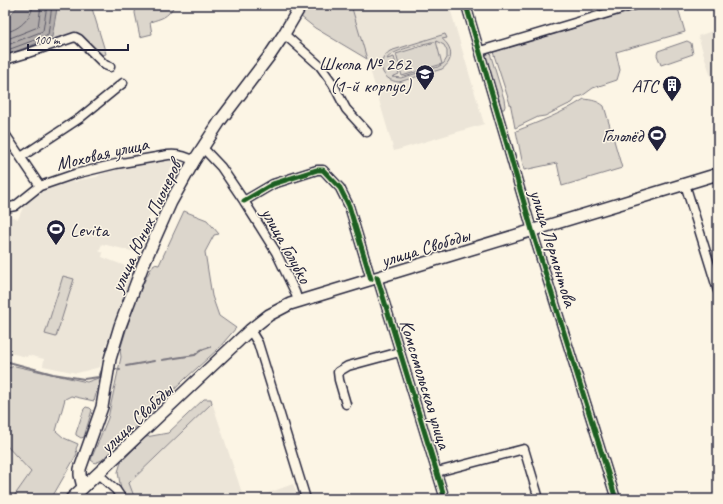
<svg xmlns="http://www.w3.org/2000/svg" width="723" height="504" font-family="Caveat,sans-serif">
	<style>
		.built { fill: #ece5d8 }
		.green { fill: #dcd6cc; stroke: #7f7c84; fill-rule: evenodd }
		.water { fill: #b2adab; stroke: #78757e }
		.lines { fill: none; stroke-linecap: round; stroke-linejoin: round }
		.shore { stroke: #5c5a68; stroke-width: 1 }
		.stream { stroke: #78757e; stroke-width: 2 }
		.minor-casing { stroke: #22223b; stroke-width: 11 }
		.secondary-casing { stroke: #22223b; stroke-width: 14 }
		.minor { stroke: #fcf5e5; stroke-width: 8 }
		.secondary { stroke: #fcf5e5; stroke-width: 11 }
		.cycleway-casing { stroke: #fcf5e5; stroke-width: 8 }
		.cycleway { stroke: #1b5e20; stroke-width: 5 }
		.labels { text-anchor: middle; stroke-width: 3; stroke-linejoin: round; paint-order: stroke }
		.poi-label { font-size: 19px; fill: #22223b; stroke: #fcf5e5; text-anchor: end }
		.street-label { font-size: 19px; fill: #22223b; stroke: #fcf5e5 }
	</style>
	<rect width="100%" height="100%" fill="#fcf5e5"/>
	<filter id="ink" filterUnits="userSpaceOnUse"><feTurbulence type="fractalNoise" baseFrequency=".025" numOctaves="2"/><feDisplacementMap in="SourceGraphic" scale="8" xChannelSelector="R" yChannelSelector="G"/><feConvolveMatrix kernelMatrix="1 2 1 2 8 2 1 2 1" color-interpolation-filters="sRGB"/></filter>
	<g filter="url(#ink)">
		<!-- built -->
		<path class="built" d="M351 5H449L484 124 394 151Z
			M718 29V99L698 36Z
			M173 159 174 161 144 229 136 252 102 244 99 251 103 253 102 257 133 269 105 347 100 367 77 373 43 366 44 359 28 355 27 357 5 352V214L18 219 24 205 29 200 47 187 62 181 72 180 76 182 78 180 97 177 101 174 133 165Z
			M211 399 244 499H135L129 483 212 403Z
			M5 444 31 472 12 499H5Z
			M293 484 299 499H252Z"/>
		<!-- green -->
		<path class="green" d="M55 5H91L106 54 99 56 77 33 5 57 26 47 38 44 55 18 57 8Z
			M136 5H160L165 8 168 5 174 6C167 18 162 18 150 22L152 34 140 37 135 13Z
			M306 5H351L367 59 315 28 300 16Z
			M651 5H677L685 32 616 52 620 70 617 80 593 88 582 96 577 97 572 103 567 105 545 116 538 117 515 128 511 107 493 52Z
			M445 34 447 38 442 39C453 47 454 61 442 69L399 82C381 81 375 61 390 51ZM431 42H435L396 54 402 76 442 64 436 41 444 45 447 51V58L444 63 438 67 401 78 392 77 399 74 394 57 387 59C391 50 420 45 431 42Z
			M687 41 691 43 693 54 661 65 657 55 658 51Z
			M488 52 490 53 504 99 505 106 504 109H502L500 108 485 54Z
			M584 99C592 100 598 101 604 106L622 168 562 186 557 163 524 170 516 131C539 122 563 113 584 99Z
			M184 211 207 220 219 234 214 235 205 252 212 296 219 316 236 328 218 349 186 378 102 460 95 463 91 460 92 457 108 418 121 357 120 350C129 321 137 290 154 264L159 265Z
			M63 276 74 279 56 337 45 334Z
			M15 366 87 382 101 377 94 401 71 396 65 399 56 431 64 438 78 444 76 449 77 454 51 499H12L31 472 5 444V369Z
			M204 399H211L212 403 129 483 135 499H126L121 490 118 472 121 462 146 437 168 433Z
			M86 407 90 408 92 410 84 437 81 438 76 435V433L84 409Z"/>
		<!-- water -->
		<path class="water" d="M19 5H55L57 8 52 37 5 56V18L12 13Z"/>
		<g class="lines">
			<!-- shore -->
			<path class="shore" d="M5 32C18 31 32 18 33 5
				M5 40 38 27 41 5
				M5 46 43 31 47 5
				M5 51 48 35 52 5"/>
			<!-- stream -->
			<path class="stream" d="M162 360 195 355 201 350 210 347
				M5 361 53 374 84 379 99 377 103 367
				M126 366 154 361
				M116 369 120 370"/>
			<!-- minor casing -->
			<g class="minor-casing">
				<path id="minor" d="M466 5 532 230 616 499
					M284 34 320 66 333 84 346 109 367 132
					M480 51 635 5
					M5 60 25 54 75 37 79 39 105 65 110 67
					M5 134 40 186
					M203 148 221 167 244 201 276 252 295 292 298 301
					M21 157 80 118 123 83
					M685 184 718 291
					M244 201 273 184 317 170H323L340 188 349 206 371 279
					M5 208 15 206 40 186 75 174 116 164 168 155C178 154 186 156 194 161
					M377 277 445 499
					M250 330 258 343 306 499
					M346 404 339 380 338 372 348 366 400 352
					M437 472 524 449 539 499
					M98 474 116 490 122 499"/>
			</g>
			<!-- secondary casing -->
			<g class="secondary-casing">
				<path id="secondary" d="M83 487 80 475V469L102 407 110 359 120 326 143 265 171 202 194 161 220 121 270 55 284 34 301 5
					M71 499 250 330 269 315 290 304 718 174"/>
			</g>
			<!-- minor -->
			<use href="#minor" class="minor"/>
			<!-- secondary -->
			<use href="#secondary" class="secondary"/>
			<!-- cycleway casing -->
			<g class="cycleway-casing">
				<path id="cycleway" d="M466 5 532 230 616 499
					M244 201 273 184 317 170H323L340 188 349 206 371 279
					M377 277 445 499"/>
			</g>
			<!-- cycleway -->
			<use href="#cycleway" class="cycleway"/>
		</g>
	</g>
	<!-- icons -->
	<defs>
		<g id="school-pin" transform="scale(1)"><path d="M0 17L-7.5 6A9.5 9.5 0 1 1 7.5 6Z" fill="#22223b" stroke="#fcf5e5"/><path d="M0-5L7-2L0 1L-7-2ZM-4 1L0 2.5L4 1V4Q0 6-4 4Z" fill="#fff"/></g>
		<g id="building-pin" transform="scale(1)"><path d="M0 17L-7.5 6A9.5 9.5 0 1 1 7.5 6Z" fill="#22223b" stroke="#fcf5e5"/><path d="M-4-6H4V6H1V3H-1V6H-4ZM-2.5-4.3h1.7v1.8h-1.7ZM.8-4.3h1.7v1.8H.8ZM-2.5-1h1.7V.8h-1.7ZM.8-1h1.7V.8H.8Z" fill="#fff"/></g>
		<g id="stadium-pin" transform="scale(1)"><path d="M0 17L-7.5 6A9.5 9.5 0 1 1 7.5 6Z" fill="#22223b" stroke="#fcf5e5"/><path d="M0-5a6.5 5 0 1 0 0 10a6.5 5 0 1 0 0-10ZM-3.5-1.8h7v3.6h-7Z" fill="#fff"/></g>
	</defs>
	<g fill-rule="evenodd">
		<use href="#school-pin" x="425" y="74"/>
		<use href="#building-pin" x="672" y="85"/>
		<use href="#stadium-pin" x="657" y="135"/>
		<use href="#stadium-pin" x="56" y="229"/>
	</g>
	<g class="labels">
		<!-- poi labels -->
		<g class="poi-label">
			<text x="411" y="70">Школа № 262<tspan x="411" dy="22">(1-й корпус)</tspan></text>
			<text x="658" y="92">АТС</text>
			<text x="643" y="142">Гололёд</text>
			<text x="70" y="236" text-anchor="start">Levita</text>
		</g>
		<!-- street labels -->
		<g class="street-label">
			<text transform="translate(102 153) rotate(-13)" y="7">Моховая улица</text>
			<text transform="translate(145 226) rotate(-65)" y="7">улица Юных Пионеров</text>
			<text transform="translate(287 245) rotate(61)" y="7">улица Голубко</text>
			<text transform="translate(425 247) rotate(-17)" y="7">улица Свободы</text>
			<text transform="translate(554 248) rotate(73)" y="7">улица Лермонтова</text>
			<text transform="translate(426 384) rotate(73)" y="7">Комсомольская улица</text>
			<text transform="translate(136 418) rotate(-43)" y="7">улица Свободы</text>
		</g>
	</g>
	<!-- margin -->
	<rect width="723" height="504" fill="none" stroke="#fcf5e5" stroke-width="20"/>
	<rect x="10" y="10" width="703" height="484" fill="none" stroke="#22223b" stroke-width="1.5" filter="url(#ink)"/>
	<!-- scale -->
	<path d="M28 44v6h100v-6" fill="none" stroke="#22223b" stroke-width="2"/>
	<text x="34" y="44" font-size="12" fill="#22223b" stroke="#fcf5e5" stroke-width="3" paint-order="stroke">100 m</text>
</svg>
